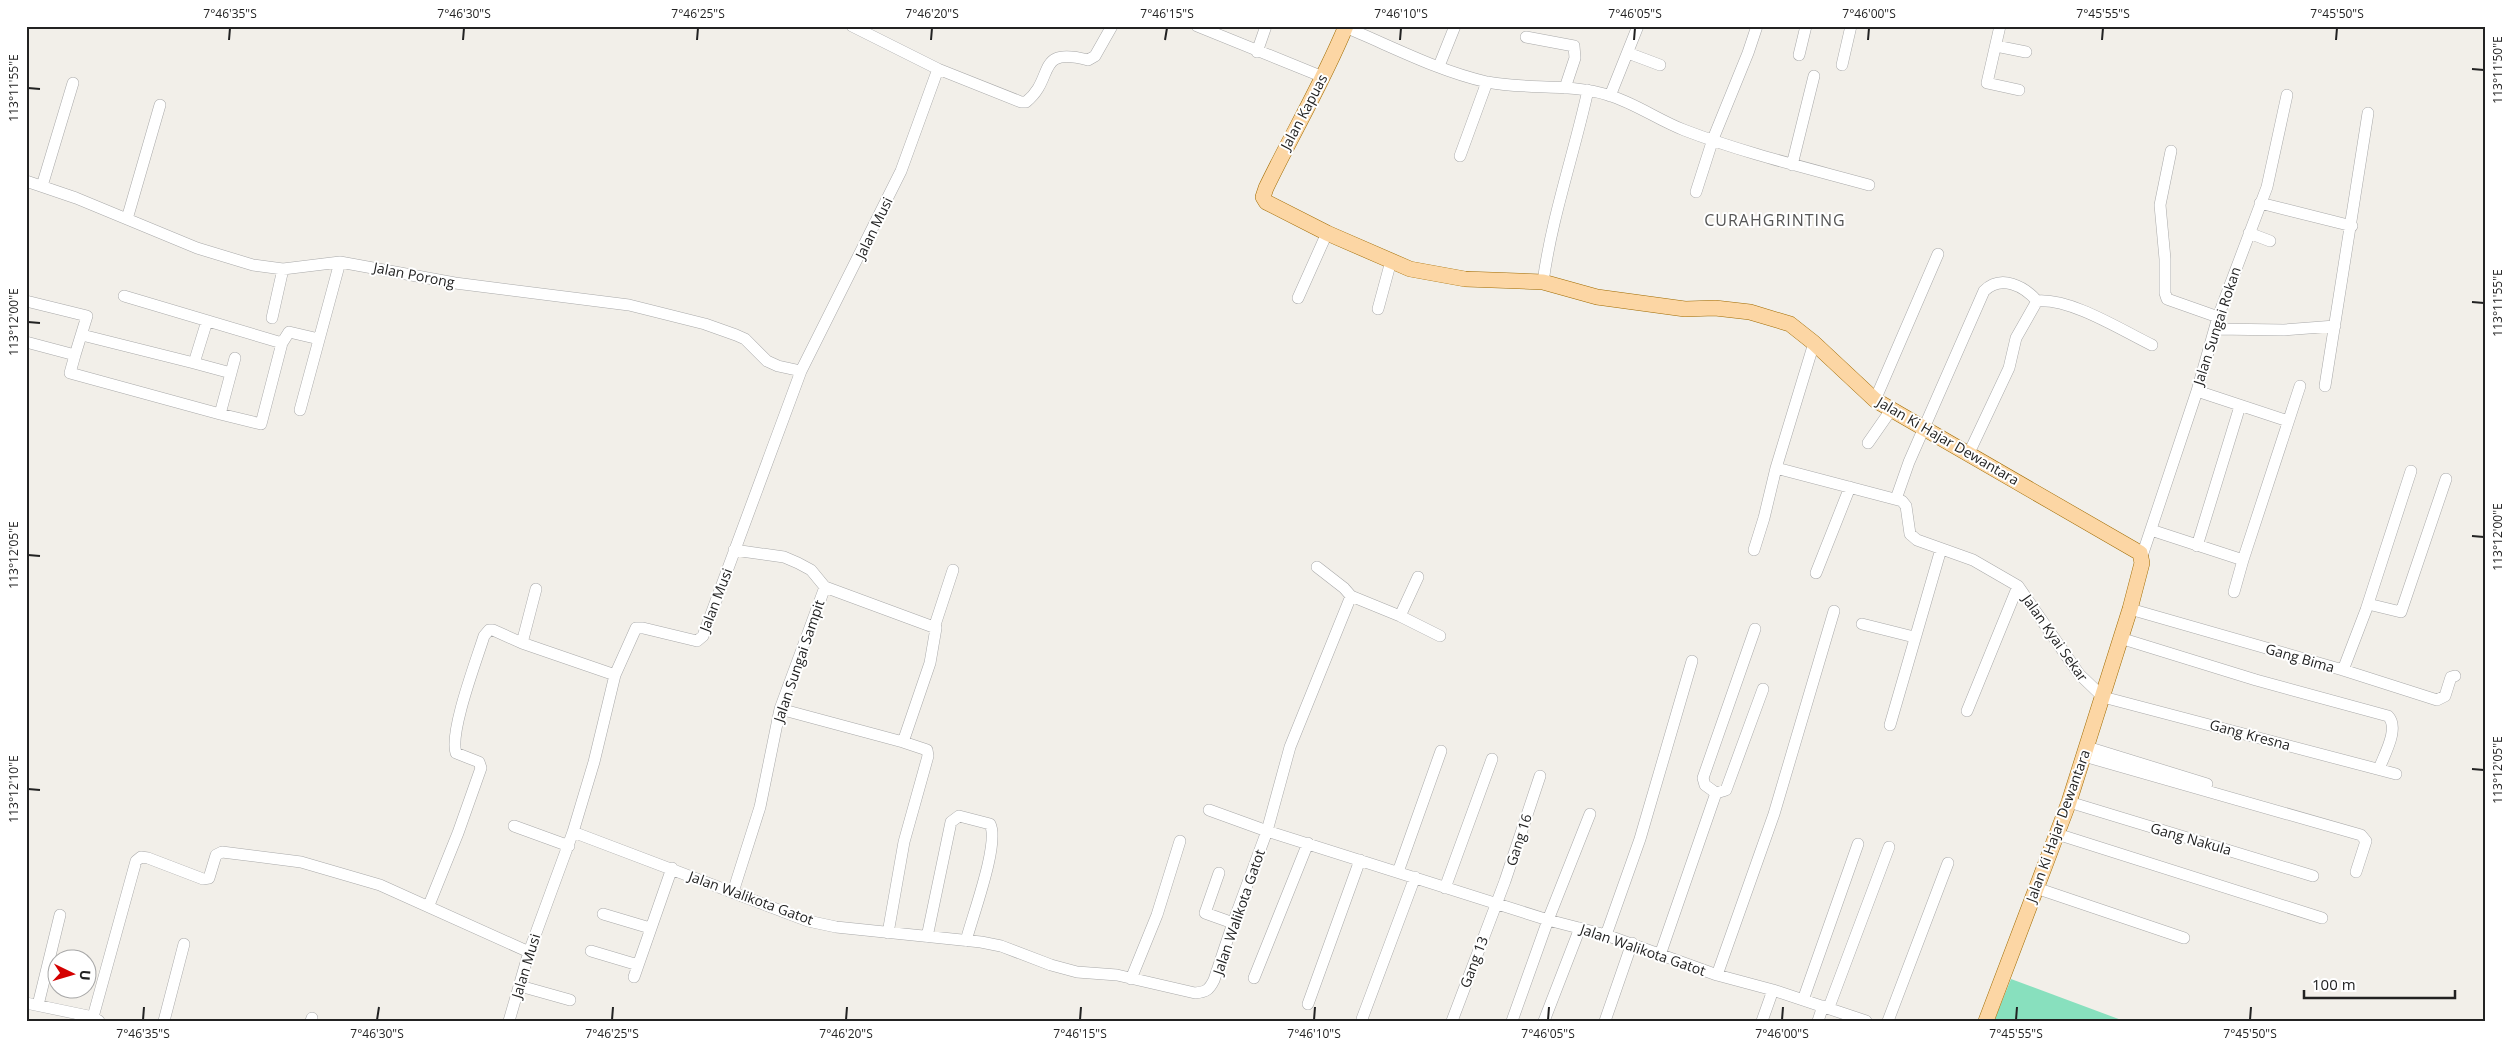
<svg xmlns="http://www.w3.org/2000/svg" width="2512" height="1047" font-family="'Open Sans',sans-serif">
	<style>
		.pitch { fill: #88e0be }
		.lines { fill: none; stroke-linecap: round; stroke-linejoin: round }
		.minor-casing { stroke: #a9a9a9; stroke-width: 12 }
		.major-casing { stroke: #a06b00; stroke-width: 16 }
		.minor { stroke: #fff; stroke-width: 11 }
		.major { stroke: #fcd6a4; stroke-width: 15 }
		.ticks { fill: none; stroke: #222; stroke-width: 2 }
		.labels { text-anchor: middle; stroke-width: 4; stroke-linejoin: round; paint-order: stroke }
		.street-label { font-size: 14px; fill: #222; stroke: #fff }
		.quarter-label { font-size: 16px; letter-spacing: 1px; fill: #555; stroke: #fff }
		.neatline { fill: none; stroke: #222; stroke-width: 2 }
		.ticks-label { font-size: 12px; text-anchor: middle; fill: #222 }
	</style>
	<rect width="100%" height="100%" fill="#f2efe9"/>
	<!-- pitch -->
	<path class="pitch" d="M2011 979 2124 1021H1994Z"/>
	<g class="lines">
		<!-- minor casing -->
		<g class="minor-casing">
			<path id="minor" d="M852 26 938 69
				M1197 26 1323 77
				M2000 26 1987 83 2019 90
				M1345 27C1391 46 1438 71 1487 82 1527 90 1569 83 1608 95 1635 103 1658 120 1684 130 1744 153 1807 168 1869 185
				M1526 37 1574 46 1575 58 1565 88
				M1996 46 2026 52
				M1257 52 1266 26
				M1628 53 1660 65
				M1799 55 1806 26
				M1842 65 1851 26
				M1439 66 1455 26
				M1610 96 1638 26
				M2171 151 2160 205 2165 259V293L2167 299 2218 317
				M1460 156 1487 82
				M1792 165 1814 76
				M26 181 76 198 197 248 253 265 283 269 340 262 455 283 629 305 705 324 736 335 745 339 767 361 778 366 801 371
				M42 186 73 83
				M1696 192 1713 139 1748 53 1757 26
				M2260 203 2352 226
				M127 219 160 105
				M2249 233 2270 241
				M1543 282C1552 216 1574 154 1588 90
				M124 296 282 343 289 332 319 339
				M1298 298 1327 233
				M26 301 87 316 75 355
				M1378 309 1391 261
				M272 318 283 269
				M207 321 194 363 231 373 235 358
				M2215 329 2284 330 2335 326
				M82 335 194 363
				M26 342 75 355 70 373 220 414
				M1814 343 1776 468 1902 501 1906 506 1910 534 1917 540 1973 560 2018 586 2079 674 2103 697 2396 774
				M231 373 220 414 261 424 282 343
				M2325 386 2368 113
				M2197 391 2288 421
				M1875 400 1938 254
				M300 410 340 262
				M1868 443 1891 410
				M1969 453 2009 368 2016 338 2037 301C2071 298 2121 330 2152 345
				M1896 499 1909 462 1984 291C2001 274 2024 286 2037 301
				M2151 530 2243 560 2300 386
				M2197 546 2240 406
				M734 550 784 557 798 563 811 570 825 587 936 628 930 663 903 742 780 709
				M1754 550 1764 518 1776 468
				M2142 556 2197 391 2218 317 2267 187 2287 95
				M1317 567 1344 588 1351 596
				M1816 573 1850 487
				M2234 592 2243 560
				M2368 604 2401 612 2446 479
				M2130 609 2343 670 2437 700 2445 696 2451 677 2455 676
				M1400 616 1440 636
				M1862 624 1914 637
				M935 625 953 570
				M2120 638 2256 680 2388 716C2400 728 2384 755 2379 769
				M522 643 536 589
				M2343 670 2366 610 2411 471
				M1967 711 2018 586
				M1890 725 1941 549
				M2087 747 2207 784
				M2084 756 2361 835 2366 841 2356 872
				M1716 793 1705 785 1703 778 1755 629
				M2069 802 2313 876
				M1209 810 1267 831 1290 747 1351 596 1400 616 1418 577
				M514 826 569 846
				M573 832 808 921 836 927 981 942 1001 946 1051 965 1077 972 1117 975 1195 993C1206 992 1209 990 1214 980L1233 923 1267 831 1548 920 1606 935 1717 975 1773 990 1866 1021
				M2057 834 2322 918
				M1398 872 1441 751
				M1219 873 1205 913 1233 923
				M1445 888 1492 759
				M2036 888 2184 938
				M733 892 760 807 780 709 825 587
				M429 905 458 833 481 768 479 762 456 753C449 732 477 659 484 636L489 630H493L522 643 615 675
				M603 914 650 928
				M888 933 904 842 928 756 927 750 903 742
				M1606 935 1640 839 1692 661
				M927 937 951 822 959 816 990 824C1000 843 972 917 966 941
				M591 951 638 965
				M1660 955 1716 793 1726 790 1763 689
				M1717 975 1774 814 1834 611
				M634 977 672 868
				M1254 978 1308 843
				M1131 979 1157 915 1180 841
				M520 986 570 1000
				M1803 1000 1858 844
				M26 1003 93 1017 99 1021
				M1308 1004 1360 860
				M38 1005 60 915
				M1829 1007 1889 847
				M93 1017 136 861 141 857 148 858 203 879 209 878 216 855 222 852 301 862 380 885 529 952
				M1362 1019 1415 877
				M164 1021 184 944
				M311 1021 312 1018
				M509 1021 529 952 573 832 594 762 615 675 636 628H643L697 641 703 636 801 371 901 171 938 69 1021 102H1026C1056 78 1034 46 1088 60L1095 56 1112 26
				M1452 1021 1505 881 1540 776
				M1512 1021 1548 920 1590 814
				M1544 1021 1580 928
				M1605 1021 1632 943
				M1762 1021 1773 990
				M1818 1021 1823 1006
				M1888 1021 1948 863"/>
		</g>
		<!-- major casing -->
		<g class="major-casing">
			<path id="major" d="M1346 26C1323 82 1292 134 1266 188L1263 197 1266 202 1327 233 1410 269 1465 279 1543 282 1597 297 1685 309 1715 308 1750 312 1790 324 1814 343 1875 400 2140 553 2142 563 2130 609 2069 802 1986 1021"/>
		</g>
		<!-- minor -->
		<use href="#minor" class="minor"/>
		<!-- major -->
		<use href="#major" class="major"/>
	</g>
	<!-- ticks -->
	<path class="ticks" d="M229 40 230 28M463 40 464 28M697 40 698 28M931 40 932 28M1165 40 1167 28M1400 40 1401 28M1634 40 1635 28M1868 40 1869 28M2102 40 2103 28M2336 40 2337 28M2472 69 2484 70M28 88 40 89M2472 302 2484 303M28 322 40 323M2472 536 2484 537M28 555 40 556M2472 769 2484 770M28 789 40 790M143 1020 144 1007M377 1020 379 1007M612 1020 613 1007M846 1020 847 1007M1080 1020 1081 1007M1314 1020 1315 1007M1548 1020 1549 1007M1782 1020 1783 1007M2016 1020 2017 1007M2250 1020 2251 1007"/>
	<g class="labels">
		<!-- street labels -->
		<g class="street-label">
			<text transform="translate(1304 112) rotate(-62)" y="5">Jalan Kapuas</text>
			<text transform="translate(874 228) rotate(-64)" y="5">Jalan Musi</text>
			<text transform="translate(414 275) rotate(11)" y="5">Jalan Porong</text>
			<text transform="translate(2217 326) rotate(-72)" y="5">Jalan Sungai Rokan</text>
			<text transform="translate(1948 441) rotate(30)" y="5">Jalan Ki Hajar Dewantara</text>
			<text transform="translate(716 600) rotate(-69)" y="5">Jalan Musi</text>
			<text transform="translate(2055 638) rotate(55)" y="5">Jalan Kyai Sekar</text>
			<text transform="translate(2300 658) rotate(16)" y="5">Gang Bima</text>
			<text transform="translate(799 661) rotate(-71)" y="5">Jalan Sungai Sampit</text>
			<text transform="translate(2250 735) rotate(15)" y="5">Gang Kresna</text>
			<text transform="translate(2058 826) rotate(-70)" y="5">Jalan Ki Hajar Dewantara</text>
			<text transform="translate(2191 839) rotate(16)" y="5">Gang Nakula</text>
			<text transform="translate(1519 840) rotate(-72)" y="5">Gang 16</text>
			<text transform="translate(751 898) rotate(20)" y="5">Jalan Walikota Gatot</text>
			<text transform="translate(1239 912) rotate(-71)" y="5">Jalan Walikota Gatot</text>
			<text transform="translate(1643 950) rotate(19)" y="5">Jalan Walikota Gatot</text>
			<text transform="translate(1474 962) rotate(-69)" y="5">Gang 13</text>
			<text transform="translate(526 966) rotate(-73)" y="5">Jalan Musi</text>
		</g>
		<!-- quarter labels -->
		<g class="quarter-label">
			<text x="1775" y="226">CURAHGRINTING</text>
		</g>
	</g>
	<!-- border -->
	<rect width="2512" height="1047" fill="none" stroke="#ffffff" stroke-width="55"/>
	<!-- north arrow -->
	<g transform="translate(72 974) rotate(95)"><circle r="24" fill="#ffffff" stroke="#a7a7a7"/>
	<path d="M0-4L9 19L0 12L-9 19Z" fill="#d40000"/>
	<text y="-8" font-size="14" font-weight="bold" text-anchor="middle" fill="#222222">U</text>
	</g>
	<!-- scale -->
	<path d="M2304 990v8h151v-8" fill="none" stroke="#222222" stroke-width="2.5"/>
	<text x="2312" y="990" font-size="15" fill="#222222" stroke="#ffffff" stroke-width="4" paint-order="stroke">100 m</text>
	<rect x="28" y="28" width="2456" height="992" class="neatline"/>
	<g class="ticks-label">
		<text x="230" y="18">7°46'35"S</text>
		<text x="464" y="18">7°46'30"S</text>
		<text x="698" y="18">7°46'25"S</text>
		<text x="932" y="18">7°46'20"S</text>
		<text x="1167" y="18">7°46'15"S</text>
		<text x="1401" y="18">7°46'10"S</text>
		<text x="1635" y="18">7°46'05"S</text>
		<text x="1869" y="18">7°46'00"S</text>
		<text x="2103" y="18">7°45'55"S</text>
		<text x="2337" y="18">7°45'50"S</text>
		<text transform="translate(2498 70) rotate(-90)" y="4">113°11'50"E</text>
		<text transform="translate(14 88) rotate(-90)" y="4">113°11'55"E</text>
		<text transform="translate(2498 303) rotate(-90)" y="4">113°11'55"E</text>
		<text transform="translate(14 322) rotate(-90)" y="4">113°12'00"E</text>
		<text transform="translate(2498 537) rotate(-90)" y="4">113°12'00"E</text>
		<text transform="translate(14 555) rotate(-90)" y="4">113°12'05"E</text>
		<text transform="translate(2498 770) rotate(-90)" y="4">113°12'05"E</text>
		<text transform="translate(14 789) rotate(-90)" y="4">113°12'10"E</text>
		<text x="143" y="1038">7°46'35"S</text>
		<text x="377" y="1038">7°46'30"S</text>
		<text x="612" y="1038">7°46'25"S</text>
		<text x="846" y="1038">7°46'20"S</text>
		<text x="1080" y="1038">7°46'15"S</text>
		<text x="1314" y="1038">7°46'10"S</text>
		<text x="1548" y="1038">7°46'05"S</text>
		<text x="1782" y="1038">7°46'00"S</text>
		<text x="2016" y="1038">7°45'55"S</text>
		<text x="2250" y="1038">7°45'50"S</text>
	</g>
</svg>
